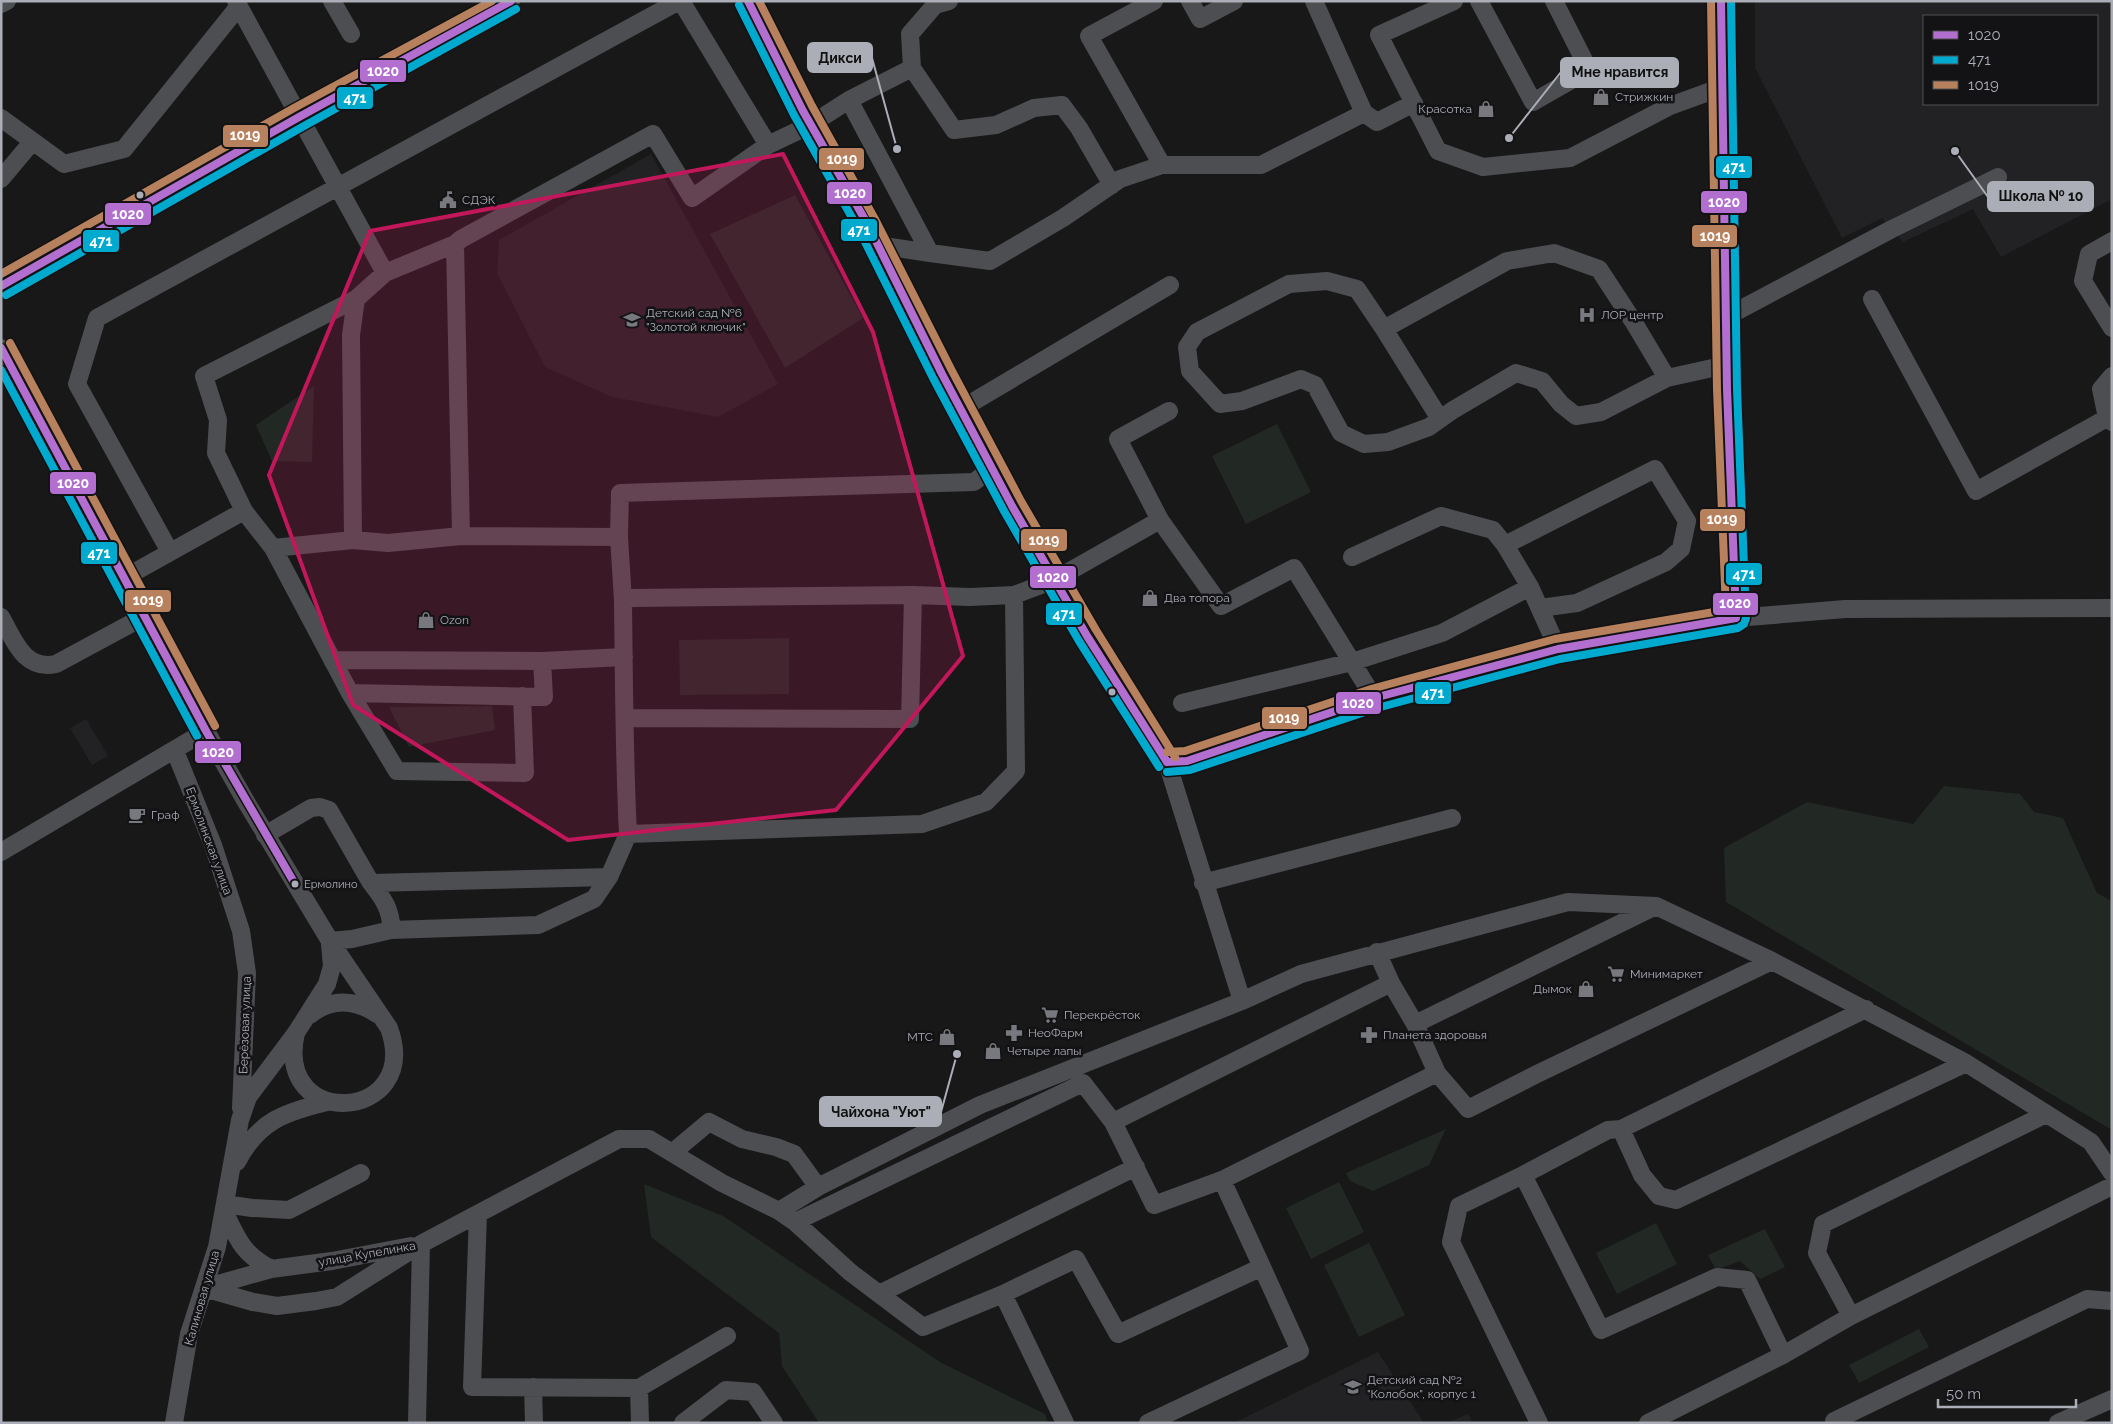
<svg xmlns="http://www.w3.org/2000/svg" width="2113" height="1424" font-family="Raleway,sans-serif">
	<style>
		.built { fill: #222224; fill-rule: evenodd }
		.green { fill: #222824 }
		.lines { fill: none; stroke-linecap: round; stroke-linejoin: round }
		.minor { stroke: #4d4e51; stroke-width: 18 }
		.bus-1-casing { stroke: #131214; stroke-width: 11 }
		.bus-2-casing { stroke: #131214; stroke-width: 11 }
		.bus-3-casing { stroke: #131214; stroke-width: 11 }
		.bus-1 { stroke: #b36fd0; stroke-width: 8 }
		.bus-2 { stroke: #00a9ce; stroke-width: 8 }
		.bus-3 { stroke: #b6815c; stroke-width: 8 }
		.marked { fill: #c2185b; fill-opacity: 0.2; stroke: #c2185b; stroke-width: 4; stroke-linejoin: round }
		.bus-dot { fill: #abadb7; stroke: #131214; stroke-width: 2 }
		.labels { text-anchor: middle; stroke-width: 5; stroke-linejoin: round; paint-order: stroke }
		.bus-label { font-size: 11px; fill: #abadb7; stroke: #131214; text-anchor: start }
		.poi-label { font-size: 12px; fill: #abadb7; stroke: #131214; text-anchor: start }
		.street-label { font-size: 12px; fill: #abadb7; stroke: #131214 }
		.leader { fill: none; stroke: #abadb7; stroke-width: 2 }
		.callout-dot { fill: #abadb7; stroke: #131214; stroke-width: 2 }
		.callout { fill: #abadb7; stroke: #abadb7; stroke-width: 2 }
		.callout-label { font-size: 14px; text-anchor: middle; font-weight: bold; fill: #111 }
		.line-badge { stroke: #131214; stroke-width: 2 }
		.badge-label { font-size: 14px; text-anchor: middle; font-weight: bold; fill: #fff }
	</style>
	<rect width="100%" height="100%" fill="#181818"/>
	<!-- built -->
	<path class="built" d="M1755 1H2112V199L2001 257 1973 209 1903 242 1882 218 1842 238 1755 68ZM1924 16H2097V104H1924Z
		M651 154 778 384 718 417 612 397 545 367 497 273 499 240Z
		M86 719 108 756 92 765 70 728Z
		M1378 1352 1424 1423H1233H1234Z
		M1468 1414 1473 1423H1447Z"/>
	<!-- green -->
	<path class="green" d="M795 195 863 318 785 368 710 234Z
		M314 386 312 462 272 461 256 425Z
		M1277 424 1311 492 1246 524 1212 456Z
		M789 638V694L680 695 679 640Z
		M492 706 495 730 409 747 389 707Z
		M1944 786 2020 794 2034 812 2063 818 2097 893 2112 901V1130L1726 902 1724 848 1807 802 1913 824Z
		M1446 1129 1429 1165 1373 1191 1350 1181 1346 1173Z
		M1339 1182 1364 1232 1311 1259 1286 1208Z
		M644 1184 723 1216 940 1362 1045 1414 1048 1423H819L782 1366 779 1333 651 1237Z
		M1656 1223 1677 1264 1617 1294 1596 1253Z
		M1765 1229 1785 1267 1760 1279 1740 1261 1716 1270 1708 1255Z
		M1369 1243 1405 1315 1359 1337 1324 1265Z
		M1919 1329 1929 1347 1859 1383 1849 1365Z"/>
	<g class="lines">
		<!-- minor -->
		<path class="minor" d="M236 1 385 273 455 244 461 536
			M332 1 351 34
			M681 1 768 145
			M748 1 810 125 875 240 992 468 1054 580 1119 689 1167 762 1242 1001
			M1154 1 1089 36 1162 165H1261L1364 113
			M1190 1 1200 19 1234 1
			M1314 1 1364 113 1377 122 1414 103
			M1454 1 1379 35 1438 151 1483 167 1570 158 1670 106 1722 87
			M1479 1 1533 102 1589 70 1554 1
			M1 4 7 1
			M912 68 910 34 935 5 949 1
			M849 100 912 68 954 130 996 125 1034 108 1062 105 1079 128 1112 185
			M1 118 64 164 124 149 239 6
			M1 179 32 142
			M2112 241 2089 254 2083 281 2112 328
			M455 244 461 239 653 134 692 198 768 145 810 125 849 100 930 253 990 261 1063 218 1120 179 1162 165
			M877 245 930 253
			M1 286 299 117 492 13 511 1
			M1872 299 1976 491 2107 418 2112 422
			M1726 317 1892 229 1998 177
			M1384 329 1440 419
			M1 348 206 731 245 800 330 941 389 1028C423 1122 273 1132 296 1033
			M1667 378 1601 412 1576 416 1561 404 1542 381 1516 373 1453 410 1429 427 1388 442 1364 444 1341 433 1315 385 1301 379 1242 401 1220 404 1190 371 1187 347 1197 332 1289 284 1327 281 1357 289 1384 329 1507 261 1554 253 1599 269 1633 321 1667 378 1726 365
			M961 409 1170 285
			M2107 418 2101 389 2112 376
			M244 511 216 453 218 420 204 376 356 299
			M1160 520 1118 439 1169 411
			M353 540 351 335 356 299 385 273
			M1505 545 1655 469 1687 521 1681 549 1666 562 1577 603 1540 608
			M170 552 77 384 97 318 679 1
			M1352 557 1441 516 1493 530 1505 545 1530 587
			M124 578 244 511 273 548
			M913 595 970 597 1014 595 1016 771 986 802 922 824 628 834C624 756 624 679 623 601L631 598Z
			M1014 595 1054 580 1160 520 1221 606 1294 568 1374 698
			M623 601 619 537 620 493 974 482 992 468
			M1 617C14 640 24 671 56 664L145 616
			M1736 618 1845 609 2112 608
			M332 660 542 661
			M350 693 544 697 542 661 624 657
			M522 696 525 773 397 771 350 693 273 548 353 540 388 543 461 536 619 537
			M1182 703 1352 662 1442 633 1530 587 1558 649
			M626 718 910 719 913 595
			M175 751 213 845 241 931 247 973 241 1108
			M1167 762 1187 761 1374 698 1558 649 1736 618 1727 389 1721 1
			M265 835 311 808 320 807 329 810 371 883
			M1 852 206 731
			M1203 883 1452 818
			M391 930C392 911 383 898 371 883L609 877
			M330 941 352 939 391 930 538 925 594 899 609 877 628 834
			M1377 952 1391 983
			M310 1015C330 998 355 999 377 1014
			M1415 1024 1654 907
			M1113 1122 1391 983 1415 1024 1437 1073 1468 1109 1537 1074 1772 961
			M1621 1129 1642 1175 1659 1196 1676 1200 1966 1063
			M672 1153 709 1122 742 1139 776 1147 794 1154 818 1187
			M237 1162C258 1121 285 1112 327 1102
			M1523 1175 1601 1330 1717 1277 1747 1280 1783 1355 1851 1316 2112 1186
			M1222 1180 1437 1073
			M225 1204 252 1208 289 1210 361 1173
			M224 1211C238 1240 242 1253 271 1269
			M779 1211 795 1222 850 1272 923 1327 1003 1294 1076 1259 1118 1334 1262 1267 1222 1180 1154 1205 1113 1122 1083 1083 795 1222
			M478 1214 472 1387 639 1388 727 1336
			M204 1288 253 1302 277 1306 316 1301 337 1297 421 1244 619 1139H649L722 1183 779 1211 818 1187 980 1105 1242 1001 1301 974 1568 902 1656 906 1772 961 1966 1063 2091 1142 2112 1173
			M204 1288 271 1269 332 1261 411 1246
			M879 1294 1136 1167
			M1003 1294 1065 1423
			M1851 1316 1817 1253 1823 1224 2046 1114
			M533 1387 534 1423
			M639 1388 640 1423
			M174 1423 189 1334 217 1247 240 1120 248 1097 296 1033 327 984 332 966 330 944
			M417 1423 421 1244
			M683 1423 726 1390 753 1392 774 1423
			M1148 1423 1300 1351 1262 1267
			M1539 1423 1451 1242 1459 1206 1523 1175 1608 1130 1621 1129 1866 1009
			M1648 1423 1783 1355
			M1835 1423 1834 1421 2087 1299 2112 1301
			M2058 1423 2112 1399"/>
		<!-- bus-1 casing -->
		<g class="bus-1-casing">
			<path id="bus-1" d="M748 1 803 111 868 225 942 374 1012 506 1087 636 1167 762
				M1 286 299 117 511 1
				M1 348 206 731 295 884
				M1167 762 1187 761 1374 698 1558 649 1736 618 1727 389 1721 1"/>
		</g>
		<!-- bus-2 casing -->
		<g class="bus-2-casing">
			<path id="bus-2" d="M739 5 794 115 859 230 933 378 1004 511 1079 641 1159 767
				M6 295 304 126 516 9
				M1 370 197 736
				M1167 772 1190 770 1377 708 1560 659 1738 628 1744 624 1746 618 1737 389 1731 1"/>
		</g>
		<!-- bus-3 casing -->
		<g class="bus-3-casing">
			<path id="bus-3" d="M759 1 812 106 876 221 951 369 1021 501 1096 630 1175 757
				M1 274 294 108 492 1
				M10 343 215 726
				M1167 752 1185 751 1371 689 1555 639 1726 610 1717 389 1711 1"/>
		</g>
		<!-- bus-1 -->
		<use href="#bus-1" class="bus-1"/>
		<!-- bus-2 -->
		<use href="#bus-2" class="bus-2"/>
		<!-- bus-3 -->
		<use href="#bus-3" class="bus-3"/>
	</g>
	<!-- marked area -->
	<path class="marked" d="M783 154 873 332 963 656 836 810 568 840 353 705 269 475 370 231Z"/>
	<!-- icons -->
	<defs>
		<g id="shop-bare" transform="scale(1.35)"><path d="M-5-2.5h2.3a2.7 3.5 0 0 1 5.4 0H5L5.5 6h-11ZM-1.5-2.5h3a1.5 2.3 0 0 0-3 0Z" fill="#78797f" stroke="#131214" stroke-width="2.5" paint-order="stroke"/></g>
		<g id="civic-bare" transform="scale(1.35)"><path d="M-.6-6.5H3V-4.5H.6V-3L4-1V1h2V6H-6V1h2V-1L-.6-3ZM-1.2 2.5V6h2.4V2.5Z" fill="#78797f" stroke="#131214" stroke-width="2.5" paint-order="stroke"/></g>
		<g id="hospital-bare" transform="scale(1.35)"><path d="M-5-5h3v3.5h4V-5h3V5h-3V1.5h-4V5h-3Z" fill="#78797f" stroke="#131214" stroke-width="2.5" paint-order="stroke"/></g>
		<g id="school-bare" transform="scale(1.35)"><path d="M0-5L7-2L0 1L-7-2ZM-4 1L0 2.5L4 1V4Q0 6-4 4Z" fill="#78797f" stroke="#131214" stroke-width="2.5" paint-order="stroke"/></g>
		<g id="cafe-bare" transform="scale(1.35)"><path d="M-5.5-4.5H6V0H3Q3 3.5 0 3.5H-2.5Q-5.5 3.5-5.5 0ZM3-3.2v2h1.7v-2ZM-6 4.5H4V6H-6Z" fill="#78797f" stroke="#131214" stroke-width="2.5" paint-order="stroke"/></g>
		<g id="supermarket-bare" transform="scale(1.35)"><path d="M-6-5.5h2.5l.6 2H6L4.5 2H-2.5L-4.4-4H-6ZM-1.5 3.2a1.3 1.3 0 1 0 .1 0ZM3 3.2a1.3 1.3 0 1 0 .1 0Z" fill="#78797f" stroke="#131214" stroke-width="2.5" paint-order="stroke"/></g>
		<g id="pharmacy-bare" transform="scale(1.35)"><path d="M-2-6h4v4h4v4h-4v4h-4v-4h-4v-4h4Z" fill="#78797f" stroke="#131214" stroke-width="2.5" paint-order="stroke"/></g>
	</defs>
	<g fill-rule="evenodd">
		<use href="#shop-bare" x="1601" y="97"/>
		<use href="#shop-bare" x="1486" y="109"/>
		<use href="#civic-bare" x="448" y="200"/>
		<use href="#hospital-bare" x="1587" y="315"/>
		<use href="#school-bare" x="632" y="320"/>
		<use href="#shop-bare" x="1150" y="598"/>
		<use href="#shop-bare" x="426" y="620"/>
		<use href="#cafe-bare" x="137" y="815"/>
		<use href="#supermarket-bare" x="1616" y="974"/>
		<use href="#shop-bare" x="1586" y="989"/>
		<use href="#supermarket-bare" x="1050" y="1015"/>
		<use href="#pharmacy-bare" x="1014" y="1033"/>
		<use href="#pharmacy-bare" x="1369" y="1035"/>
		<use href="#shop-bare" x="947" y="1037"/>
		<use href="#shop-bare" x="993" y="1051"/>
		<use href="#school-bare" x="1353" y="1387"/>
	</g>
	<!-- markers -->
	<g class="bus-dot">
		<circle cx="140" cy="195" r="4.5"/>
		<circle cx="1112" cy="692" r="4.5"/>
		<circle cx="295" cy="884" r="4.5"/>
	</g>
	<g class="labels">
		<!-- bus labels -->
		<g class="bus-label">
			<text x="304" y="888">Ермолино</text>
		</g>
		<!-- poi labels -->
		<g class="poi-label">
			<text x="1615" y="101">Стрижкин</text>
			<text x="1472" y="113" text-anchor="end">Красотка</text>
			<text x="462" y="204">СДЭК</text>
			<text x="646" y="317">Детский сад №6<tspan x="646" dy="14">"Золотой ключик"</tspan></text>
			<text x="1601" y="319">ЛОР центр</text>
			<text x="1164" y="602">Два топора</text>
			<text x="440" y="624">Ozon</text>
			<text x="151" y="819">Граф</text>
			<text x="1630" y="978">Минимаркет</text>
			<text x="1572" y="993" text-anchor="end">Дымок</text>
			<text x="1064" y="1019">Перекрёсток</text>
			<text x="1028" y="1037">НеоФарм</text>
			<text x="1383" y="1039">Планета здоровья</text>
			<text x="933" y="1041" text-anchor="end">МТС</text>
			<text x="1007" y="1055">Четыре лапы</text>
			<text x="1367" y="1384">Детский сад №2<tspan x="1367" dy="14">"Колобок", корпус 1</tspan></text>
		</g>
		<!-- street labels -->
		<g class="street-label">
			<text transform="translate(209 841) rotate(70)" y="4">Ермолинская улица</text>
			<text transform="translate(245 1025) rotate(-88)" y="4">Берёзовая улица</text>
			<text transform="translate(367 1254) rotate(-10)" y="4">улица Купелинка</text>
			<text transform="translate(202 1298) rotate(-74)" y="4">Калиновая улица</text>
		</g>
	</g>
	<!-- callouts -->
	<path class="leader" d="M897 149L872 58M1509 138L1561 72M1955 151L1988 197M957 1054L941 1112"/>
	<g class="callout-dot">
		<circle cx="897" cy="149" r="5"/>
		<circle cx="1509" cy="138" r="5"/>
		<circle cx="1955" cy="151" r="5"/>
		<circle cx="957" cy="1054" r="5"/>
	</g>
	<g class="callout">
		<rect x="808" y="43" width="64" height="29" rx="5"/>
		<rect x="1561" y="58" width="117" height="29" rx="5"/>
		<rect x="1988" y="182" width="105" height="29" rx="5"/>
		<rect x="820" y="1097" width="121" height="29" rx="5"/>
	</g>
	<g class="callout-label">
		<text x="840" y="63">Дикси</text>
		<text x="1620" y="77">Мне нравится</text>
		<text x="2041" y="201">Школа № 10</text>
		<text x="881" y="1117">Чайхона "Уют"</text>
	</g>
	<g class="line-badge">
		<rect x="359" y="59" width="48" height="24" rx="5" fill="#b36fd0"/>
		<rect x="336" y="86" width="38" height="24" rx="5" fill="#00a9ce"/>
		<rect x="222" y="124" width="47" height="24" rx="5" fill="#b6815c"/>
		<rect x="818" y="147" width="47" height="24" rx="5" fill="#b6815c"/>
		<rect x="1715" y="155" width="38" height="24" rx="5" fill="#00a9ce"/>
		<rect x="826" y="181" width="47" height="24" rx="5" fill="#b36fd0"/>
		<rect x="1700" y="190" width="48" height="24" rx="5" fill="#b36fd0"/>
		<rect x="104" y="202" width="48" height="24" rx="5" fill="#b36fd0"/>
		<rect x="840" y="218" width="38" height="24" rx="5" fill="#00a9ce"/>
		<rect x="1691" y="224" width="47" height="24" rx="5" fill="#b6815c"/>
		<rect x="82" y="229" width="38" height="24" rx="5" fill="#00a9ce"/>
		<rect x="49" y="471" width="48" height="24" rx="5" fill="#b36fd0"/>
		<rect x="1699" y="508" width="47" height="24" rx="5" fill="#b6815c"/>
		<rect x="1020" y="528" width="48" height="24" rx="5" fill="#b6815c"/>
		<rect x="80" y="541" width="38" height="24" rx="5" fill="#00a9ce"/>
		<rect x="1725" y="562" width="38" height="24" rx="5" fill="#00a9ce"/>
		<rect x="1029" y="565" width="48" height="24" rx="5" fill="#b36fd0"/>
		<rect x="124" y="589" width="48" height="24" rx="5" fill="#b6815c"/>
		<rect x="1712" y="592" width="47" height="24" rx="5" fill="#b36fd0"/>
		<rect x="1045" y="602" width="38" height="24" rx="5" fill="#00a9ce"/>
		<rect x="1414" y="681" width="38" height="24" rx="5" fill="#00a9ce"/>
		<rect x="1335" y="691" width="47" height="24" rx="5" fill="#b36fd0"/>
		<rect x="1261" y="706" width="47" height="24" rx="5" fill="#b6815c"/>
		<rect x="194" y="740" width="48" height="24" rx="5" fill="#b36fd0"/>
	</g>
	<g class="badge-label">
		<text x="383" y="76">1020</text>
		<text x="355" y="103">471</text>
		<text x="245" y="140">1019</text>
		<text x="842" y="164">1019</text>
		<text x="1734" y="172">471</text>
		<text x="850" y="198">1020</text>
		<text x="1724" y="207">1020</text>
		<text x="128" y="219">1020</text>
		<text x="859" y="235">471</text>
		<text x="1715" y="241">1019</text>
		<text x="101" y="246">471</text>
		<text x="73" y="488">1020</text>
		<text x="1722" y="524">1019</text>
		<text x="1044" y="545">1019</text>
		<text x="99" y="558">471</text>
		<text x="1744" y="579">471</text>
		<text x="1053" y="582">1020</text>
		<text x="148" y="605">1019</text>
		<text x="1735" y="608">1020</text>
		<text x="1064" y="619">471</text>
		<text x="1433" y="698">471</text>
		<text x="1358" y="708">1020</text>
		<text x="1284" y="723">1019</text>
		<text x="218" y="757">1020</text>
	</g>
	<!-- border -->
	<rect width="2113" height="1424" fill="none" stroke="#abadb7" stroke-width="5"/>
	<!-- legend -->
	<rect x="1923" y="15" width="175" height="90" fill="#131214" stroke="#505055"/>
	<rect x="1933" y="31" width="25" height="8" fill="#b36fd0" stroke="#505055"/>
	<text x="1968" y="40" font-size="15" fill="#abadb7">1020</text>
	<rect x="1933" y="56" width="25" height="8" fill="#00a9ce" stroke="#505055"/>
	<text x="1968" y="65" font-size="15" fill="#abadb7">471</text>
	<rect x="1933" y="81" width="25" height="8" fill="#b6815c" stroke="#505055"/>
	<text x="1968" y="90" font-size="15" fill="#abadb7">1019</text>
	<!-- scale -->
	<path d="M1938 1399v8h138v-8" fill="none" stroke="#abadb7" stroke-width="2.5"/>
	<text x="1946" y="1399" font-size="15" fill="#abadb7" stroke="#131214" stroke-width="4" paint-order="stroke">50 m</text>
</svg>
